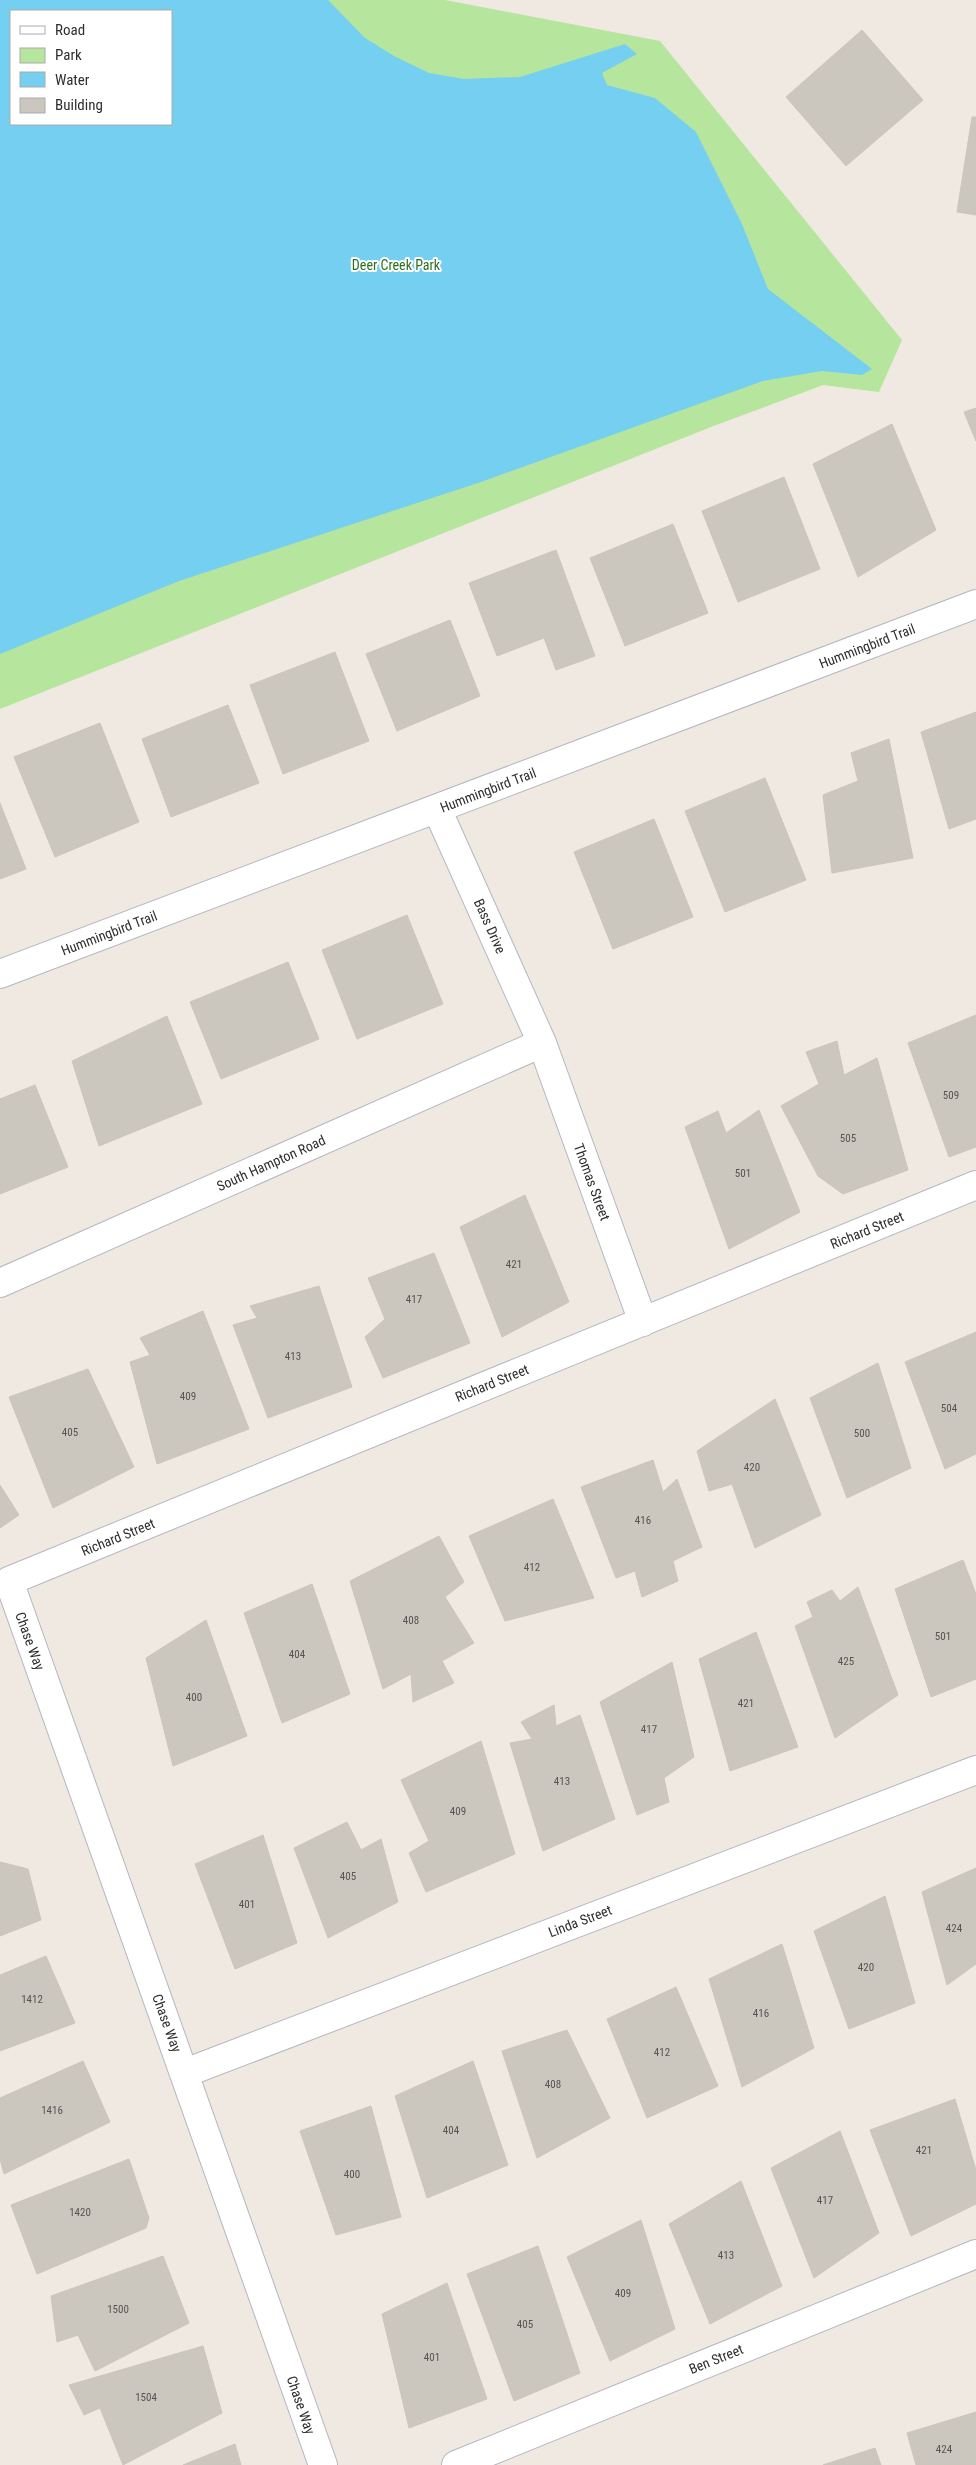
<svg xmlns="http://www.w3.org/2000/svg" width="976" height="2465" font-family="'Roboto Condensed',sans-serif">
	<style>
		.green { fill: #b6e59e; fill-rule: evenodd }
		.water { fill: #75cff0; fill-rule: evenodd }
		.building { fill: #cbc7bf; stroke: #cbc5ba }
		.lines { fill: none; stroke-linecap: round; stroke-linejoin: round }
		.minor-casing { stroke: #b4b7c1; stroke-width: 30 }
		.minor { stroke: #fff; stroke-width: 28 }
		.labels { text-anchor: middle; stroke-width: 4; stroke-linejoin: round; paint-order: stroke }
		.number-label { font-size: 11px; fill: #555452 }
		.park-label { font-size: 14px; fill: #2c6e1b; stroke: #fff }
		.street-label { font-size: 14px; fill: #2e2e2e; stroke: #fff }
	</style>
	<rect width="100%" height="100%" fill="#efe9e1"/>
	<!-- green -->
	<path class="green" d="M0 0H445L660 41 902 340 879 392 823 385 711 427 0 709ZM11 11H171V124H11Z"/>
	<!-- water -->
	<path class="water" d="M0 0H328L365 38 394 56 429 73 464 79 520 77 625 44 637 54 602 73 607 85 655 98 696 132 742 224 768 289 872 369 862 375 822 371 763 381 481 482 179 581 0 654ZM11 11H171V124H11Z"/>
	<!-- building -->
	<path class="building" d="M862 30 923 100 846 166 786 97Z
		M972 117H976V215L957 212Z
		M976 408V441L964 412Z
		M892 424 936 530 858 577 813 464Z
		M784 477 820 569 738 602 702 511Z
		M673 524 708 613 625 646 590 558Z
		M556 550 595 656 556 670 544 638 497 656 469 583Z
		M450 620 480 696 397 731 366 654Z
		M335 652 369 741 283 774 250 685Z
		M228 705 259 783 171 817 142 739Z
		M976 712V819L949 829 921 732Z
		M100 723 139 822 55 857 14 757Z
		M889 739 913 858 832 873 823 795 858 781 851 753Z
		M765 778 806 880 725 912 685 811Z
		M0 803 26 869 0 879Z
		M654 819 693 917 613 949 574 852Z
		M407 915 443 1004 357 1039 322 950Z
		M288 962 319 1039 221 1079 190 1002Z
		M976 1015V1147L949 1157 908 1043Z
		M167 1016 202 1104 99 1146 72 1061Z
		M837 1041 844 1075 877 1058 908 1170 843 1194 818 1176 781 1106 819 1084 806 1052Z
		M35 1085 68 1167 0 1194V1099Z
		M759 1110 800 1212 729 1249 685 1127 718 1111 726 1133Z
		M525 1195 569 1302 502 1337 460 1227Z
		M434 1253 470 1343 383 1378 365 1337 385 1319 368 1278Z
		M319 1286 352 1387 268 1418 233 1325 257 1318 250 1306Z
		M203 1311 249 1429 157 1464 130 1362 150 1355 140 1338Z
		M976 1332V1454L945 1469 905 1362Z
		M878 1363 911 1468 847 1498 810 1398Z
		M88 1369 134 1467 53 1508 9 1397Z
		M775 1399 821 1515 755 1548 732 1484 709 1491 697 1451Z
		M653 1460 663 1492 677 1479 702 1547 673 1561 678 1581 642 1597 635 1571 616 1578 581 1487Z
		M0 1485 19 1515 0 1528Z
		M553 1499 594 1598 505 1621 469 1536Z
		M439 1536 464 1582 445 1597 474 1643 442 1661 454 1683 413 1702 411 1674 383 1689 350 1581Z
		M963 1560 976 1594V1679L931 1697 895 1589Z
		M312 1584 350 1694 282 1723 244 1613Z
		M858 1587 898 1695 835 1738 795 1626 813 1617 807 1602 832 1590 840 1601Z
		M206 1620 247 1736 173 1766 146 1658Z
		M756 1632 798 1747 730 1771 699 1659Z
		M672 1662 694 1757 664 1778 669 1802 637 1815 600 1702Z
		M554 1705 556 1726 580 1715 615 1819 543 1851 510 1743 532 1739 521 1722Z
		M481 1741 515 1854 426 1892 409 1853 429 1841 401 1780Z
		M347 1822 361 1850 381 1839 398 1902 328 1938 294 1848Z
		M263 1835 297 1943 235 1969 195 1864Z
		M0 1862 28 1869 41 1920 0 1936Z
		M976 1868V1964L947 1985 922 1892Z
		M885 1896 915 2003 849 2029 814 1931Z
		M782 1944 814 2048 742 2087 709 1979Z
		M46 1956 75 2023 0 2051V1975Z
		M676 1987 718 2086 647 2118 607 2019Z
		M567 2030 610 2118 537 2158 502 2051Z
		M83 2061 110 2122 4 2174 0 2159V2098Z
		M473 2061 508 2165 427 2198 395 2096Z
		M955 2099 976 2170V2204L911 2236 870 2130Z
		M371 2106 401 2217 336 2235 300 2131Z
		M840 2131 879 2233 814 2278 771 2168Z
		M129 2159 149 2218 146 2228 37 2274 11 2205Z
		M741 2181 782 2286 710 2324 669 2224Z
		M641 2220 675 2329 610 2361 567 2257Z
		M538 2246 580 2373 514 2401 467 2274Z
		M163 2256 189 2323 95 2371 78 2335 57 2342 51 2296Z
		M447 2283 487 2399 409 2428 382 2314Z
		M203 2346 222 2413 123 2465 100 2408 84 2415 69 2385Z
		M976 2412V2465H916L907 2433Z
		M235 2444 241 2465H183Z
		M875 2448 881 2465H823Z"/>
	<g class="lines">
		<!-- minor casing -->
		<g class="minor-casing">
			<path id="minor" d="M437 809 542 1043 643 1322
				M0 974 976 604
				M0 1283 542 1043
				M185 2073 976 1770
				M323 2465 9 1581 976 1185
				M456 2465 976 2254"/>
		</g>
		<!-- minor -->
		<use href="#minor" class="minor"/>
	</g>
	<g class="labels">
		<!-- number labels -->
		<g class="number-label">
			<text x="951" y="1099">509</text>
			<text x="848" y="1142">505</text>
			<text x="743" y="1177">501</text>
			<text x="514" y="1268">421</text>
			<text x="414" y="1303">417</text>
			<text x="293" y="1360">413</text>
			<text x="188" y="1400">409</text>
			<text x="949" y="1412">504</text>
			<text x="70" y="1436">405</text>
			<text x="862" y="1437">500</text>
			<text x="752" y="1471">420</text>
			<text x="643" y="1524">416</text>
			<text x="532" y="1571">412</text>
			<text x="411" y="1624">408</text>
			<text x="943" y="1640">501</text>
			<text x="297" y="1658">404</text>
			<text x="846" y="1665">425</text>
			<text x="194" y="1701">400</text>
			<text x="746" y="1707">421</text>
			<text x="649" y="1733">417</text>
			<text x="562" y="1785">413</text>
			<text x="458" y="1815">409</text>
			<text x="348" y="1880">405</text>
			<text x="247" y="1908">401</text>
			<text x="954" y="1932">424</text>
			<text x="866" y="1971">420</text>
			<text x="32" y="2003">1412</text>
			<text x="761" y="2017">416</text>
			<text x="662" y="2056">412</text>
			<text x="553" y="2088">408</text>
			<text x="52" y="2114">1416</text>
			<text x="451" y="2134">404</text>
			<text x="924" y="2154">421</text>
			<text x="352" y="2178">400</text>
			<text x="825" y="2204">417</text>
			<text x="80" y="2216">1420</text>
			<text x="726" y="2259">413</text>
			<text x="623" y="2297">409</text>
			<text x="118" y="2313">1500</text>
			<text x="525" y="2328">405</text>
			<text x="432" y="2361">401</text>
			<text x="146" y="2401">1504</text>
			<text x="944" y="2453">424</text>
		</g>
		<!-- park labels -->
		<g class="park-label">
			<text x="396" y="270">Deer Creek Park</text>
		</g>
		<!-- street labels -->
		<g class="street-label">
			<text transform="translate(867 646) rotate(-21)" y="5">Hummingbird Trail</text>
			<text transform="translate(488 790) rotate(-21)" y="5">Hummingbird Trail</text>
			<text transform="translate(490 926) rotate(66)" y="5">Bass Drive</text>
			<text transform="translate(109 933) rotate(-21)" y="5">Hummingbird Trail</text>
			<text transform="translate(271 1163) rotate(-24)" y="5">South Hampton Road</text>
			<text transform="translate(592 1182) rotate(70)" y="5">Thomas Street</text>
			<text transform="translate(867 1230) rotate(-22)" y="5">Richard Street</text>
			<text transform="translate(492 1383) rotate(-22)" y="5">Richard Street</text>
			<text transform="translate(118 1537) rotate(-22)" y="5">Richard Street</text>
			<text transform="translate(30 1641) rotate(70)" y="5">Chase Way</text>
			<text transform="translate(580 1921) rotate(-21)" y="5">Linda Street</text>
			<text transform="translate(167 2023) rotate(70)" y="5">Chase Way</text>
			<text transform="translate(716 2359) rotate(-22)" y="5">Ben Street</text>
			<text transform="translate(301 2405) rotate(71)" y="5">Chase Way</text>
		</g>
	</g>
	<!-- legend -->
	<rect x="10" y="10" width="162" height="115" fill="#ffffff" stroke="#ababab"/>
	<rect x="20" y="26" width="25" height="8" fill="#ffffff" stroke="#ababab"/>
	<text x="55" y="35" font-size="15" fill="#2e2e2e">Road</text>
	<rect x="20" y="48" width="25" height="15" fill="#b6e59e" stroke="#ababab"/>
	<text x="55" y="60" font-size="15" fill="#2e2e2e">Park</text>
	<rect x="20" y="72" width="25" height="15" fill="#75cff0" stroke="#ababab"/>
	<text x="55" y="85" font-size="15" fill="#2e2e2e">Water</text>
	<rect x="20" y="98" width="25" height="15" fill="#cbc7bf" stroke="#ababab"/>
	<text x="55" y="110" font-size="15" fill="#2e2e2e">Building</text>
</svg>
